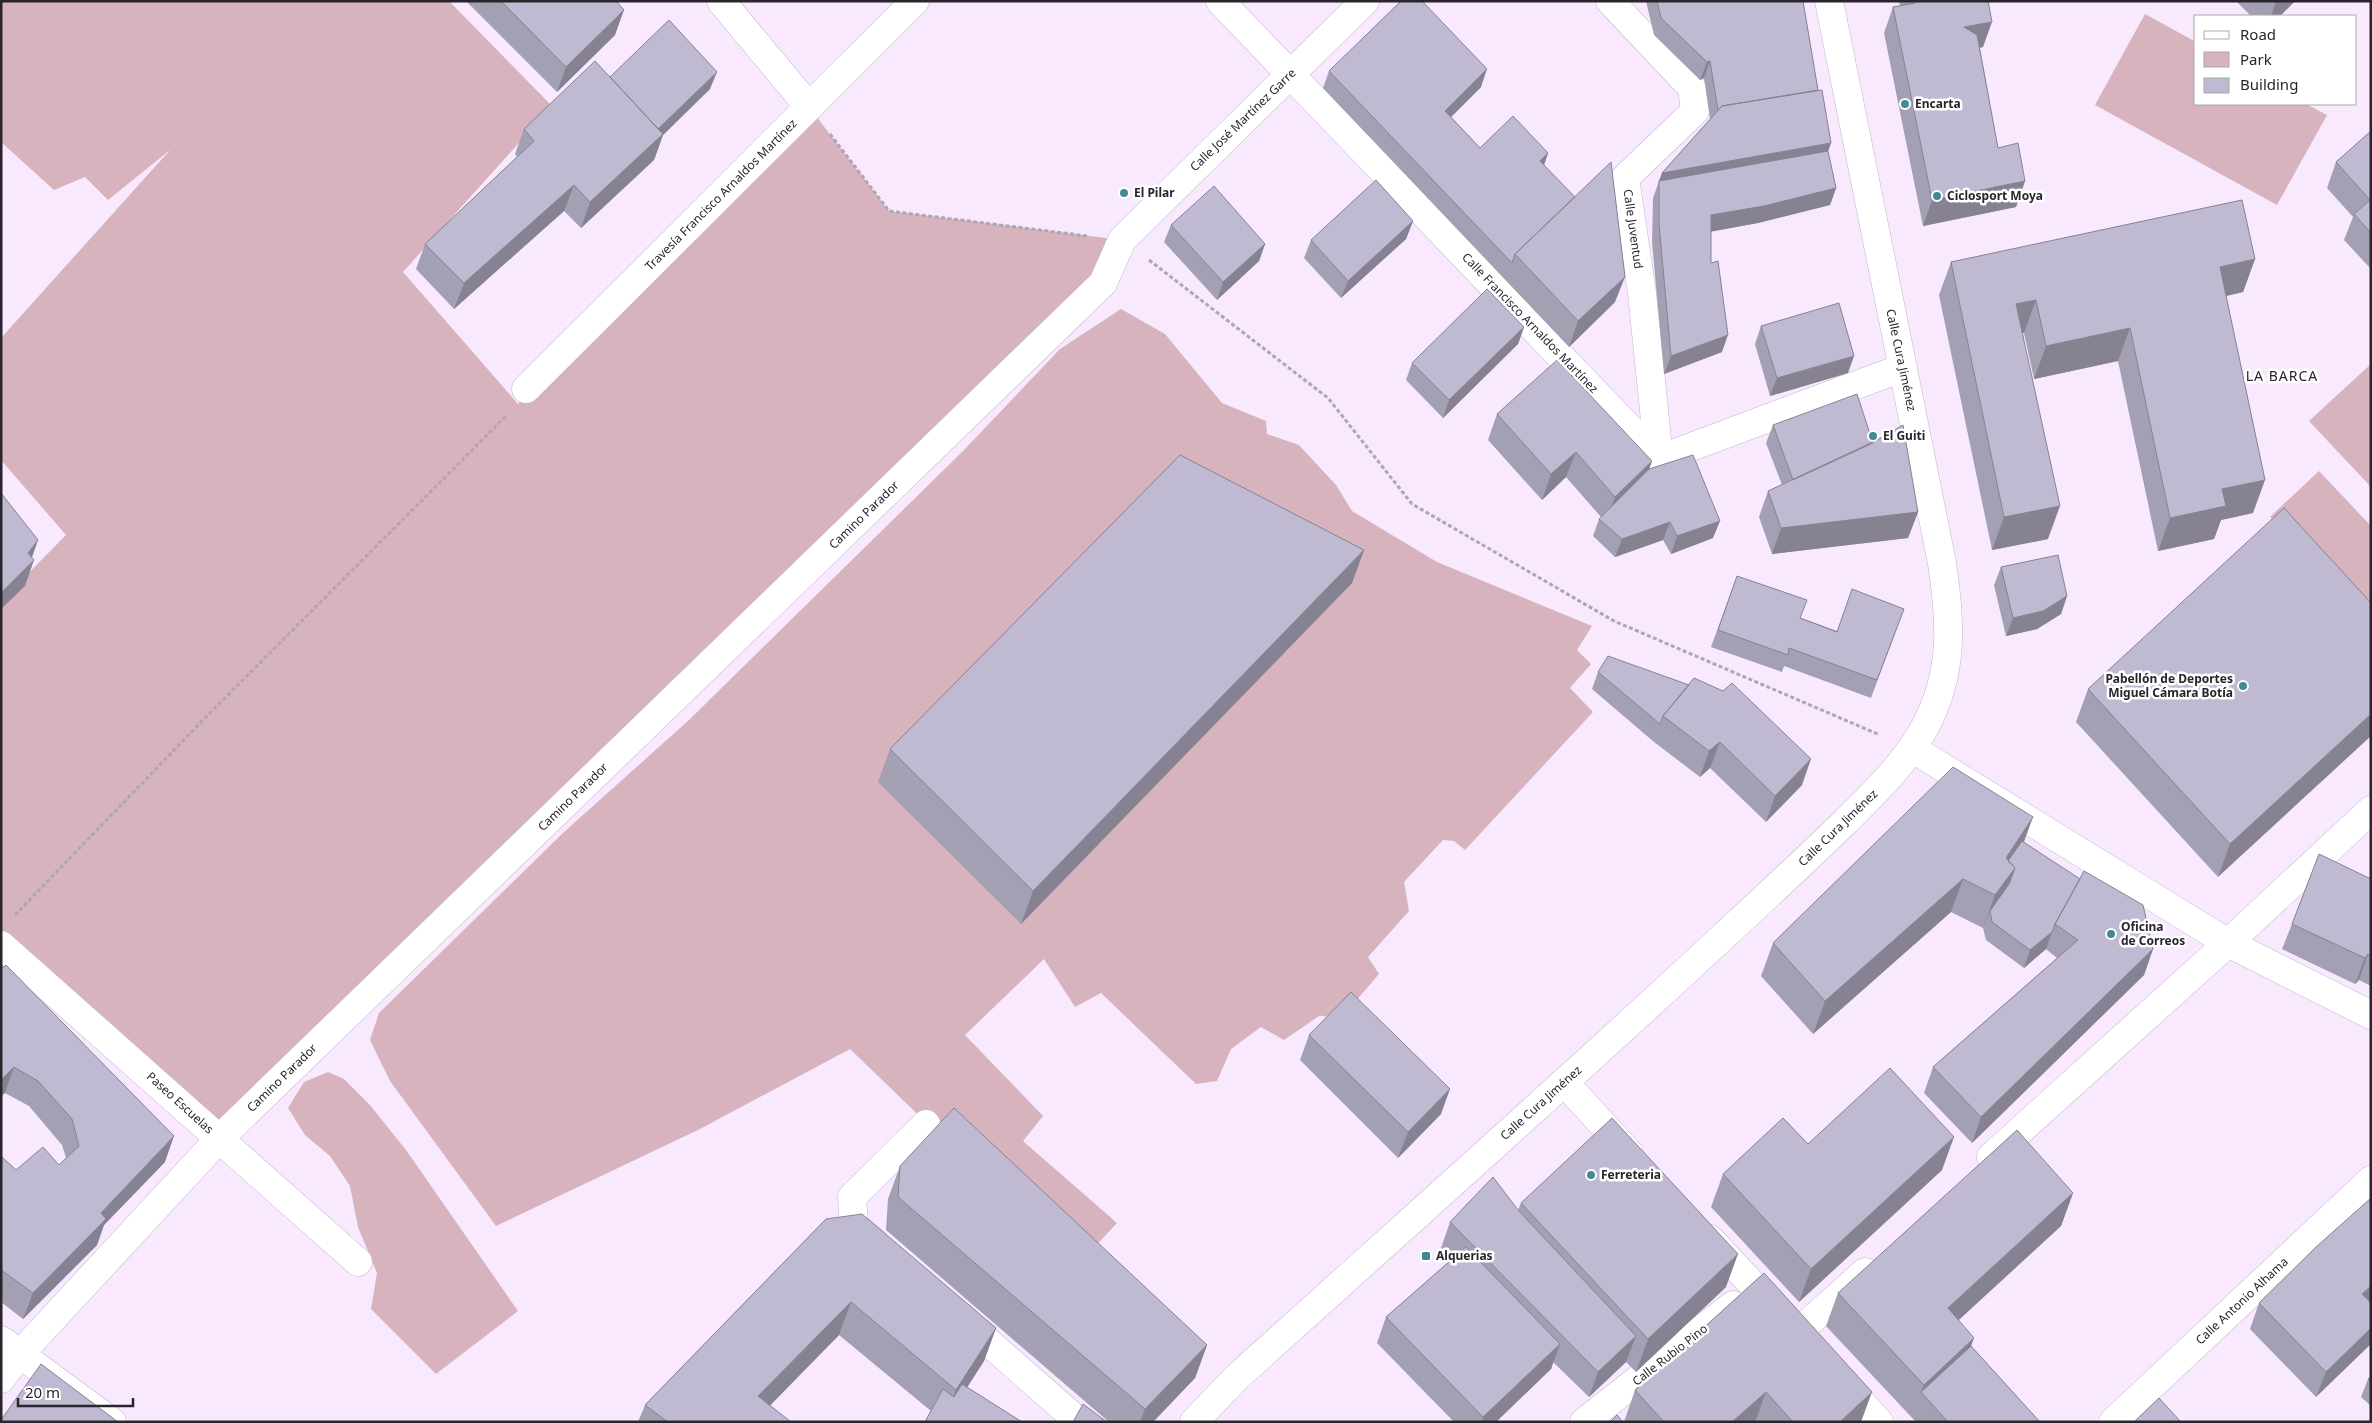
<svg xmlns="http://www.w3.org/2000/svg" width="2372" height="1423" font-family="'Noto Sans',sans-serif">
	<style>
		.green { fill: #d6b3bd }
		.lines { fill: none; stroke-linecap: round; stroke-linejoin: round }
		.minor-casing { stroke: #c4b5c9; stroke-width: 29 }
		.tertiary-casing { stroke: #c4b5c9; stroke-width: 29 }
		.path { stroke: #b0a4b5; stroke-width: 3; stroke-dasharray: 4 2.5; stroke-linecap: butt }
		.minor { stroke: #fff; stroke-width: 28 }
		.tertiary { stroke: #fff; stroke-width: 28 }
		.wall { fill: #a4a0b4 }
		.shaded-wall { fill: #868292 }
		.building { fill: #bfbad1; stroke: #868292 }
		.poi-dot { fill: #438994; stroke: #fff; stroke-width: 2 }
		.labels { text-anchor: middle; stroke-width: 5; stroke-linejoin: round; paint-order: stroke }
		.poi-label { font-size: 12px; font-weight: bold; fill: #2a242c; stroke: #fff; text-anchor: start }
		.street-label { font-size: 12px; fill: #2a242c; stroke: #fff }
		.neighbourhood-label { font-size: 14px; letter-spacing: 1px; fill: #2a242c; stroke: #fff }
	</style>
	<rect width="100%" height="100%" fill="#f8e9fe"/>
	<!-- green -->
	<path class="green" d="M1 1H449L552 106 403 272 518 404 809 107 889 211 1122 240 1103 283 220 1138 1 945V601L66 535 1 460V338L170 150 108 200 85 177 54 190 1 142Z
		M2145 14 2196 42V104H2306L2327 115 2277 205 2095 105Z
		M1121 309 1165 334 1222 403 1266 421 1267 434 1299 445 1336 485 1352 511 1437 562 1592 626 1577 650 1591 664 1570 688 1593 712 1465 850 1454 841 1443 840 1404 882 1409 911 1368 957 1379 974 1342 1017 1319 1016 1284 1040 1261 1027 1231 1049 1217 1081 1196 1084 1101 993 1075 1007 1044 959 965 1035 1043 1116 1023 1141 1117 1223 1076 1267 850 1049 700 1129 496 1226 390 1081 370 1040 379 1013 564 832 689 720 962 452 1060 349Z
		M2371 364V487L2309 421Z
		M2319 471 2371 526V625L2270 517Z
		M328 1072 344 1079 370 1105 406 1150 518 1311 436 1374 371 1309 377 1273 358 1227 350 1186 330 1156 305 1135 288 1108 304 1082Z"/>
	<g class="lines">
		<!-- minor casing -->
		<g class="minor-casing">
			<path id="minor" d="M721 1 809 107
				M1220 1 1659 459
				M1610 1 1692 88 1695 111 1625 178 1642 293 1659 459
				M526 389 915 1
				M1659 459 1902 368
				M1913 749 2228 943 2371 1015
				M1 945 358 1262
				M1564 1082 1629 1153
				M1991 1157 2228 943 2371 810
				M1710 1239 1778 1312
				M875 1243 854 1225 852 1197 926 1124
				M962 1319 1079 1422
				M1797 1333 1865 1272
				M1 1340 112 1422
				M1 1379 20 1354 220 1138 1103 283 1122 240 1365 1
				M1841 1380 1879 1422
				M1584 1422 1733 1305
				M2113 1422 2371 1180"/>
		</g>
		<!-- tertiary casing -->
		<g class="tertiary-casing">
			<path id="tertiary" d="M1194 1422 1236 1378C1400 1230 1566 1083 1727 933 1767 896 1807 859 1846 821 1876 791 1905 764 1925 727 1954 673 1951 622 1942 563L1829 1"/>
		</g>
		<!-- path -->
		<path class="path" d="M830 134 889 211 1087 236
			M1149 260 1328 398 1412 504 1614 621 1880 735
			M15 915 203 720 507 415"/>
		<!-- minor -->
		<use href="#minor" class="minor"/>
		<!-- tertiary -->
		<use href="#tertiary" class="tertiary"/>
	</g>
	<!-- wall -->
	<path class="wall" d="M466 1H616L615 35 557 92Z
		M1646 1H1803L1818 90 1831 143 1828 151 1836 188 1830 205 1758 223 1711 231V263L1722 352 1664 374 1652 242 1653 198 1662 173 1710 119 1704 78 1700 80 1654 35Z
		M1899 1H1988L1983 47 1980 48 1998 148 2025 181 2016 207 1923 226 1884 33 1893 7 1900 6Z
		M2236 1H2295L2280 16H2251Z
		M1329 71 1481 87 1451 117 1480 148 1548 153 1544 165 1615 302 1569 347 1323 88Z
		M610 77 710 89 663 135 654 160 581 228 564 211 454 309 416 269 425 244 517 157 515 154 524 129Z
		M2371 131V269L2344 240 2353 217 2327 188 2336 162Z
		M1413 221 1406 239 1341 298 1304 258 1311 240Z
		M1171 225 1265 244 1259 261 1217 300 1164 242Z
		M2255 259 2243 292 2226 296 2253 513 2221 520 2214 539 2158 551 2118 361 2034 379 2024 333H2023L2048 539 1992 550 1939 295 1951 262Z
		M1761 326 1848 373 1770 396 1755 344Z
		M1524 327 1518 344 1443 418 1406 380 1412 363Z
		M1497 414 1652 461 1649 469 1713 538 1671 554 1663 540 1615 557 1593 536 1599 519 1601 517 1566 477 1542 500 1488 440Z
		M1773 425 1873 443 1918 512 1908 538 1772 554 1759 517 1768 491 1782 485 1766 443Z
		M1364 550 1352 583 1021 924 878 782 890 749Z
		M2001 567 2067 596 2061 614 2037 629 2006 636 1994 585Z
		M1737 576 1801 618 1837 631 1904 609 1871 698 1784 666 1782 672 1711 647Z
		M2371 603 2218 877 2076 722 2088 689Z
		M1598 672 1802 785 1766 822 1710 768 1700 777 1654 742 1592 689Z
		M2024 843 2153 949 2144 975 1972 1143 1924 1093 1933 1067 2057 958 2046 949 2024 968 1986 940 1983 928 1951 912 1813 1034 1761 976 1773 943Z
		M2371 879V986L2359 980 2355 984 2282 949 2292 924Z
		M1 969 165 1162 104 1225 97 1245 23 1319 1 1302V1156L16 1170 59 1165 66 1158 62 1145 29 1106 5 1093 1 1096Z
		M1309 1035 1441 1114 1398 1158 1300 1060Z
		M1808 1144 1942 1170 1799 1302 1711 1207 1723 1174Z
		M900 1166 1207 1345 1195 1378 1153 1422H1109L886 1230 888 1199Z
		M2073 1193 2061 1226 1958 1320 1971 1346 2040 1422H1916L1826 1326 1838 1293Z
		M1521 1203 1726 1287 1636 1372 1626 1362 1589 1397 1553 1362 1551 1369 1496 1422H1454L1377 1343 1386 1317 1452 1259 1441 1248 1450 1222 1518 1210Z
		M826 1219 996 1328 984 1361 967 1387 1022 1422H925L931 1411 839 1335 770 1405 791 1422H638L645 1405Z
		M1764 1273 1861 1422H1624L1635 1390Z
		M2259 1303H2370L2316 1397 2250 1329Z
		M2371 1377V1406L2361 1397 2368 1379Z"/>
	<!-- shaded-wall -->
	<path class="shaded-wall" d="M2276 1H2295L2280 16H2271Z
		M624 10 615 35 557 92 566 67Z
		M1992 22 1983 47 1954 53 1964 27Z
		M1710 61 1704 78 1700 80 1707 62Z
		M1487 69 1481 87 1439 129 1445 111Z
		M717 72 710 89 663 135 654 160 581 228 590 202 653 134Z
		M1831 143 1822 168 1659 181 1653 198 1662 173Z
		M1548 153 1542 171 1540 161Z
		M2025 181 2016 207 1923 226 1932 200Z
		M574 185 564 211 454 309 464 283Z
		M1836 188 1830 205 1758 223 1704 233 1711 215Z
		M1413 221 1406 239 1341 298 1348 281Z
		M1265 244 1259 261 1217 300 1223 282Z
		M2255 259 2243 292 2208 300 2220 267Z
		M1625 277 1615 302 1569 347 1578 321Z
		M2036 300 2024 333 2004 337 2016 304Z
		M1524 327 1518 344 1443 418 1449 400Z
		M2130 328 2118 361 2034 379 2046 346Z
		M1728 335 1722 352 1664 374 1671 356Z
		M1854 356 1848 373 1770 396 1777 378Z
		M1576 452 1566 477 1542 500 1551 474Z
		M1652 461 1643 487 1606 522 1615 497Z
		M2265 480 2253 513 2221 520 2214 539 2158 551 2170 518 2222 489Z
		M2060 506 2048 539 1992 550 2004 517Z
		M1918 512 1908 538 1772 554 1781 528Z
		M1720 521 1713 538 1671 554 1677 536Z
		M1670 522 1663 540 1615 557 1622 539Z
		M38 540 29 566 34 560 25 586 1 609V593L28 553Z
		M1364 550 1352 583 1021 924 1033 891Z
		M2067 596 2061 614 2037 629 2006 636 2013 618Z
		M2371 714V736L2218 877 2230 844Z
		M1720 742 1710 768 1700 777 1709 751Z
		M1811 759 1802 785 1766 822 1775 796Z
		M2033 817 2021 850 2003 877 2006 858Z
		M2015 868 2003 901 1990 911 1983 928 1995 895Z
		M1963 879 1951 912 1813 1034 1825 1001Z
		M2052 932 2046 949 2024 968 2030 950Z
		M2153 949 2144 975 1972 1143 1981 1117Z
		M2368 954 2359 980 2355 984 2365 958Z
		M14 1067 5 1093 1 1096V1080Z
		M1450 1089 1441 1114 1398 1158 1408 1132Z
		M174 1136 165 1162 104 1225 97 1245 23 1319 33 1293 101 1213Z
		M1954 1137 1942 1170 1799 1302 1811 1269Z
		M2073 1193 2061 1226 1936 1341 1948 1308Z
		M1738 1254 1726 1287 1636 1372 1648 1339Z
		M2371 1286V1303L2353 1320 2362 1294Z
		M851 1302 839 1335 754 1422 758 1396Z
		M996 1328 984 1361 945 1422 956 1390Z
		M2371 1328V1344L2316 1397 2326 1372Z
		M1636 1336 1626 1362 1589 1397 1598 1372Z
		M1974 1338 1962 1371 1921 1392 1924 1385Z
		M1560 1344 1551 1369 1496 1422H1482L1483 1417Z
		M1207 1345 1195 1378 1153 1422H1140L1145 1409Z
		M1766 1392 1755 1422H1732Z
		M1872 1392 1861 1422H1840Z"/>
	<!-- building -->
	<path class="building" d="M501 1H616L624 10 566 67Z
		M1401 1H1422L1487 69 1445 111 1480 148 1513 116 1548 153 1540 161 1575 197 1515 254 1512 263 1329 71Z
		M1657 1H1803L1818 90 1722 106 1718 110 1710 61 1707 62 1661 18Z
		M1914 1H1988L1992 22 1964 27 1977 35 1998 148 2018 143 2025 181 1932 200 1893 7 1915 3Z
		M669 20 717 72 658 129 610 77Z
		M595 61 663 134 590 202 574 185 464 283 425 244 534 141 524 129Z
		M1822 90 1831 143 1662 173 1722 106Z
		M2371 131V233L2354 214 2370 200 2336 162Z
		M1828 151 1836 188 1764 206 1711 215V263L1718 261 1728 335 1671 356 1659 224V181Z
		M1611 162 1625 277 1578 321 1515 254Z
		M1376 180 1413 221 1348 281 1311 240Z
		M1214 186 1265 244 1223 282 1171 225Z
		M2242 200 2255 259 2220 267 2265 480 2222 489 2226 506 2170 518 2130 328 2046 346 2036 300 2016 304 2060 506 2004 517 1951 262Z
		M1487 289 1524 327 1449 400 1412 363Z
		M1839 303 1854 356 1777 378 1761 326Z
		M1557 360 1652 461 1615 497 1576 452 1551 474 1497 414Z
		M1857 394 1873 443 1793 480 1773 425Z
		M1903 425 1918 512 1781 528 1768 491 1877 440Z
		M1180 455 1364 550 1033 891 890 749Z
		M1693 455 1720 521 1677 536 1670 522 1622 539 1599 519 1649 469Z
		M1 493 38 540 28 553 34 560 1 593Z
		M2284 508 2371 603V714L2230 844 2088 689Z
		M2058 555 2067 596 2043 611 2013 618 2001 567Z
		M1737 576 1807 600 1800 618 1837 632 1852 589 1904 609 1877 680 1789 648 1788 655 1718 630Z
		M1608 656 1689 685 1663 716 1660 724 1598 672Z
		M1694 678 1723 691 1732 683 1811 759 1775 796 1720 742 1709 751 1663 716Z
		M1953 767 2033 817 2006 858 2015 868 1995 895 1963 879 1825 1001 1773 943Z
		M2022 841 2080 879 2055 924 2052 932 2030 950 1992 922 1990 911 2009 884 2015 868 2008 861Z
		M2319 854 2371 879V956L2368 954 2365 958 2292 924Z
		M2084 871 2143 905 2153 949 1981 1117 1933 1067 2078 940 2055 924Z
		M6 965 174 1136 101 1213 106 1219 33 1293 1 1270V1156L16 1170 43 1147 59 1165 79 1146 72 1119 38 1081 14 1067 1 1080V969Z
		M1351 992 1450 1089 1408 1132 1309 1035Z
		M1890 1068 1954 1137 1811 1269 1723 1174 1783 1118 1808 1144Z
		M954 1108 1207 1345 1145 1409 898 1197 900 1166Z
		M1612 1118 1738 1254 1648 1339 1521 1203Z
		M2017 1130 2073 1193 1948 1308 1974 1338 1924 1385 1838 1293Z
		M1493 1177 1518 1210 1636 1336 1598 1372 1450 1222Z
		M2371 1198V1286L2362 1294 2371 1303V1328L2326 1372 2259 1303 2316 1247Z
		M862 1214 996 1328 956 1390 851 1302 758 1396 791 1422H668L645 1405 826 1219Z
		M1466 1247 1560 1344 1483 1417 1386 1317Z
		M1764 1273 1872 1392 1840 1422H1793L1766 1392 1732 1422H1664L1635 1390Z
		M1971 1346 2040 1422H1948L1921 1392Z
		M41 1364 118 1422H1V1420Z
		M2371 1377V1382L2368 1379Z
		M962 1384 1022 1422H928L926 1420 943 1389 954 1397Z
		M2159 1398 2181 1422H2134Z
		M1083 1404 1107 1422H1073Z
		M1617 1415 1623 1422H1610Z"/>
	<!-- markers -->
	<g class="poi-dot">
		<circle cx="1905" cy="104" r="5"/>
		<circle cx="1124" cy="193" r="5"/>
		<circle cx="1937" cy="196" r="5"/>
		<circle cx="1873" cy="436" r="5"/>
		<circle cx="2243" cy="686" r="5"/>
		<circle cx="2111" cy="934" r="5"/>
		<circle cx="1591" cy="1175" r="5"/>
		<rect x="1421" y="1251" width="10" height="10" rx="2.5"/>
	</g>
	<g class="labels">
		<!-- poi labels -->
		<g class="poi-label">
			<text x="1915" y="108">Encarta</text>
			<text x="1134" y="197">El Pilar</text>
			<text x="1947" y="200">Ciclosport Moya</text>
			<text x="1883" y="440">El Guiti</text>
			<text x="2233" y="683" text-anchor="end">Pabellón de Deportes<tspan x="2233" dy="14">Miguel Cámara Botía</tspan></text>
			<text x="2121" y="931">Oficina<tspan x="2121" dy="14">de Correos</tspan></text>
			<text x="1601" y="1179">Ferreteria</text>
			<text x="1436" y="1260">Alquerias</text>
		</g>
		<!-- street labels -->
		<g class="street-label">
			<text transform="translate(1243 120) rotate(-44)" y="4">Calle José Martínez Garre</text>
			<text transform="translate(721 195) rotate(-45)" y="4">Travesía Francisco Arnaldos Martínez</text>
			<text transform="translate(1633 229) rotate(82)" y="4">Calle Juventud</text>
			<text transform="translate(1530 323) rotate(46)" y="4">Calle Francisco Arnaldos Martínez</text>
			<text transform="translate(1901 360) rotate(78)" y="4">Calle Cura Jiménez</text>
			<text transform="translate(864 515) rotate(-44)" y="4">Camino Parador</text>
			<text transform="translate(573 797) rotate(-44)" y="4">Camino Parador</text>
			<text transform="translate(1838 828) rotate(-44)" y="4">Calle Cura Jiménez</text>
			<text transform="translate(282 1078) rotate(-44)" y="4">Camino Parador</text>
			<text transform="translate(180 1103) rotate(42)" y="4">Paseo Escuelas</text>
			<text transform="translate(1541 1103) rotate(-42)" y="4">Calle Cura Jiménez</text>
			<text transform="translate(2242 1301) rotate(-43)" y="4">Calle Antonio Alhama</text>
			<text transform="translate(1670 1355) rotate(-38)" y="4">Calle Rubio Pino</text>
		</g>
		<!-- neighbourhood labels -->
		<g class="neighbourhood-label">
			<text x="2282" y="381">LA BARCA</text>
		</g>
	</g>
	<!-- border -->
	<rect width="2372" height="1423" fill="none" stroke="#2a242c" stroke-width="5"/>
	<!-- legend -->
	<rect x="2194" y="15" width="162" height="90" fill="#ffffff" stroke="#aaa7ab"/>
	<rect x="2204" y="31" width="25" height="8" fill="#ffffff" stroke="#aaa7ab"/>
	<text x="2240" y="40" font-size="15" fill="#2a242c">Road</text>
	<rect x="2204" y="52" width="25" height="15" fill="#d6b3bd" stroke="#aaa7ab"/>
	<text x="2240" y="65" font-size="15" fill="#2a242c">Park</text>
	<rect x="2204" y="78" width="25" height="15" fill="#bfbad1" stroke="#aaa7ab"/>
	<text x="2240" y="90" font-size="15" fill="#2a242c">Building</text>
	<!-- scale -->
	<path d="M18 1398v8h115v-8" fill="none" stroke="#2a242c" stroke-width="2.5"/>
	<text x="25" y="1398" font-size="15" fill="#2a242c" stroke="#ffffff" stroke-width="4" paint-order="stroke">20 m</text>
</svg>
